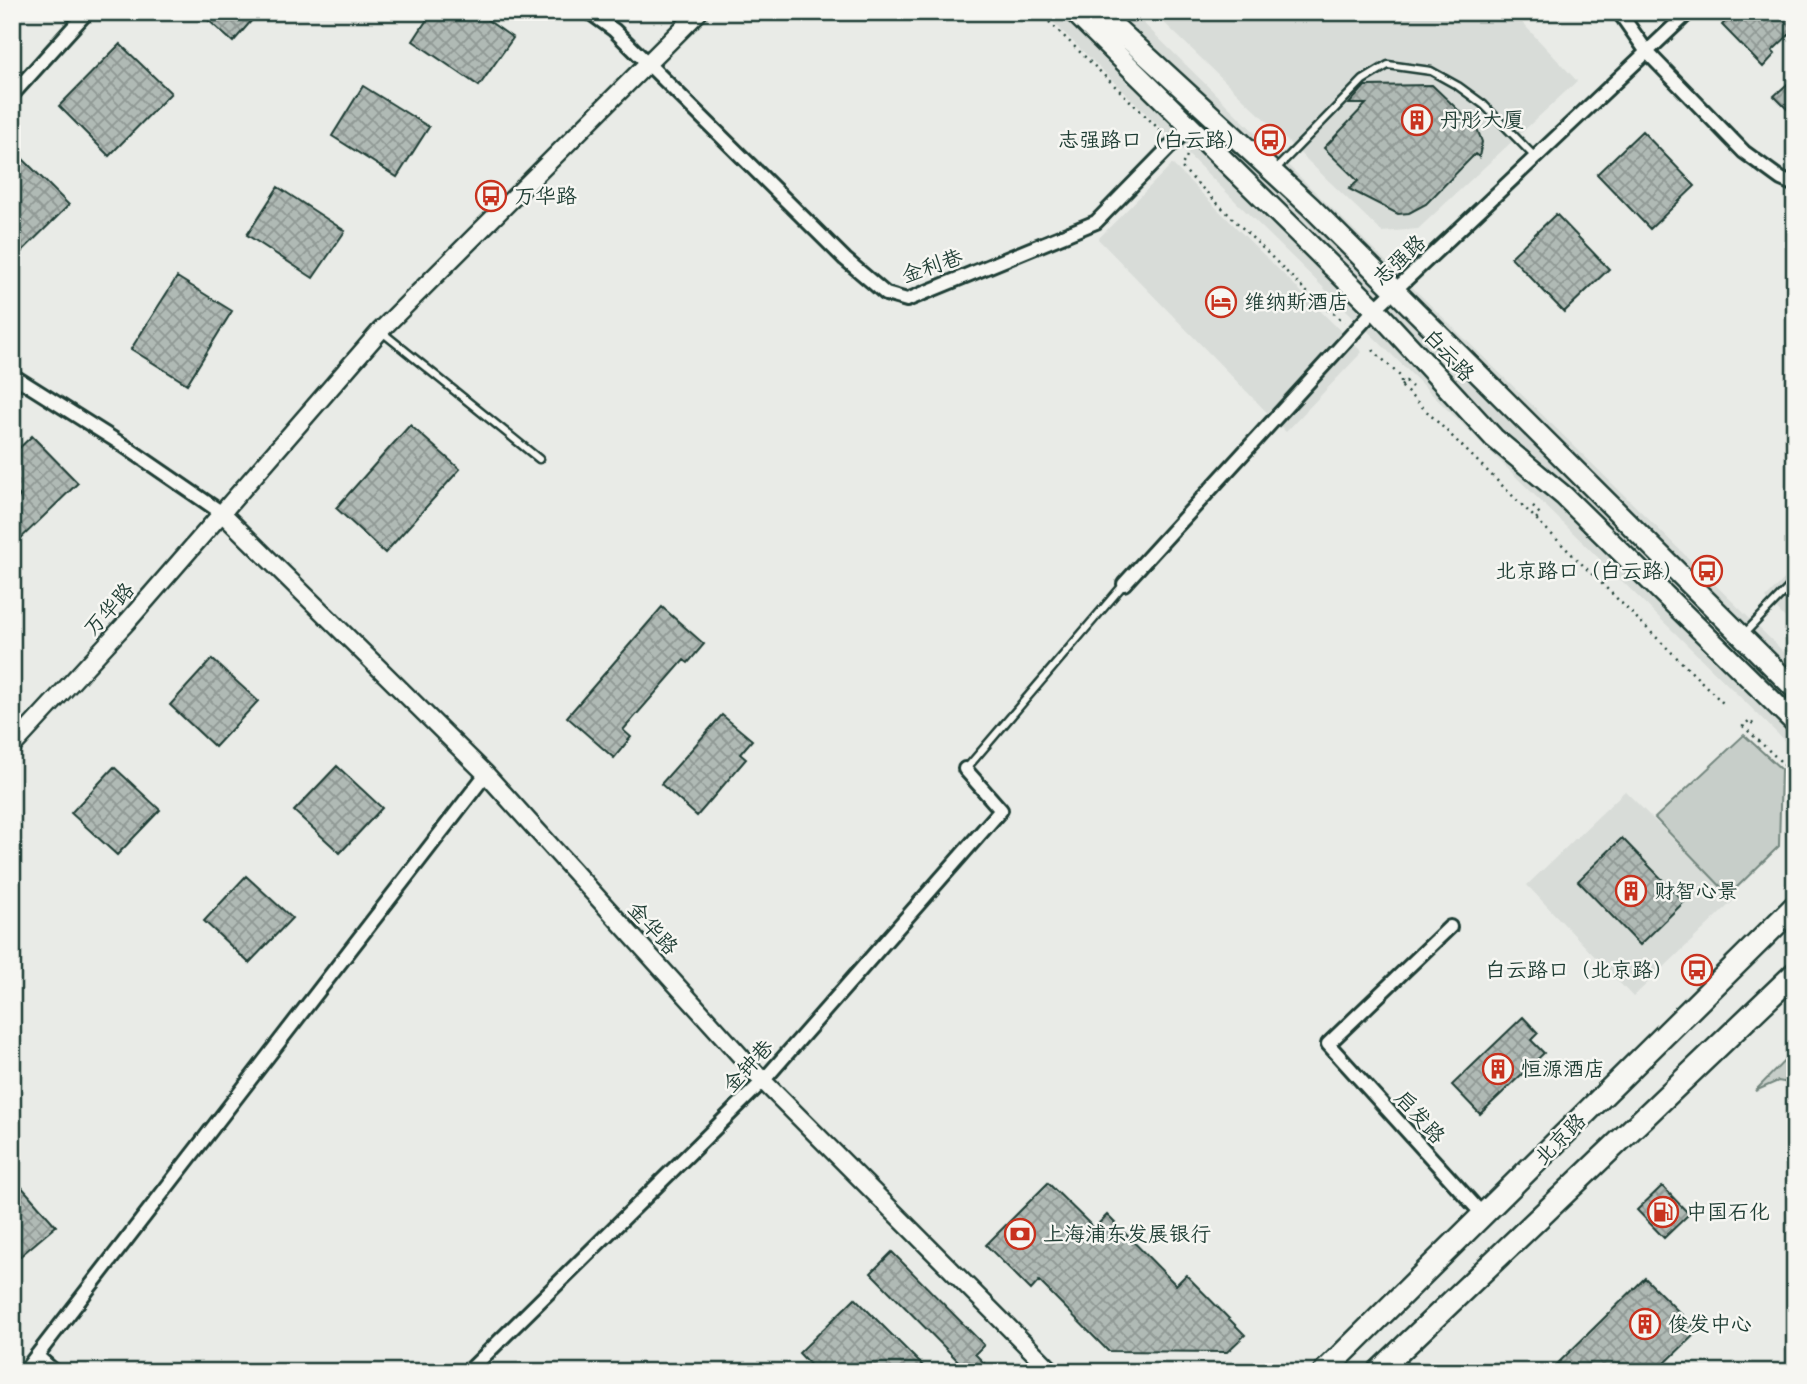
<svg xmlns="http://www.w3.org/2000/svg" width="1807" height="1384" font-family="Pangolin,'LXGW WenKai TC',sans-serif">
	<style>
		.built { fill: #d8dcd8 }
		.grass { fill: #c7cec9; stroke: #73867e; stroke-width: 2 }
		.building { fill: url(#building-cross-hatch); stroke: #1f3d34; stroke-width: 2 }
		.lines { fill: none; stroke-linecap: round; stroke-linejoin: round }
		.service-casing { stroke: #1f3d34; stroke-width: 11 }
		.minor-casing { stroke: #1f3d34; stroke-width: 18 }
		.tertiary-casing { stroke: #1f3d34; stroke-width: 21 }
		.secondary-casing { stroke: #1f3d34; stroke-width: 24 }
		.primary-casing { stroke: #1f3d34; stroke-width: 26 }
		.path { stroke: #1f3d34; stroke-width: 2.5; stroke-dasharray: 2 5; stroke-linecap: butt }
		.service { stroke: #f6f6f2; stroke-width: 6 }
		.minor { stroke: #f6f6f2; stroke-width: 12 }
		.tertiary { stroke: #f6f6f2; stroke-width: 16 }
		.secondary { stroke: #f6f6f2; stroke-width: 19 }
		.primary { stroke: #f6f6f2; stroke-width: 21 }
		.labels { text-anchor: middle; stroke-width: 5; stroke-linejoin: round; paint-order: stroke }
		.poi-label { font-size: 21px; fill: #1f3d34; stroke: #f6f6f2; text-anchor: start }
		.street-label { font-size: 21px; fill: #1f3d34; stroke: #f6f6f2 }
	</style>
	<defs>
		<pattern id="building-cross-hatch" width="8" height="8" patternUnits="userSpaceOnUse" patternTransform="scale(1.75)"><rect width="8" height="8" fill="#b0bab5"/><path d="M0 0l8 8M0 8l8-8" fill="none" stroke="#8f9894"/></pattern>
	</defs>
	<rect width="100%" height="100%" fill="#e9ebe7"/>
	<filter id="ink" filterUnits="userSpaceOnUse"><feTurbulence type="fractalNoise" baseFrequency=".0143" numOctaves="2"/><feDisplacementMap in="SourceGraphic" scale="14" xChannelSelector="R" yChannelSelector="G"/><feConvolveMatrix kernelMatrix="1 2 1 2 8 2 1 2 1" color-interpolation-filters="sRGB"/></filter>
	<g filter="url(#ink)">
		<!-- built -->
		<path class="built" d="M1043 12H1132L1795 663V751Z
			M1153 12H1512L1577 81 1418 229 1382 232Z
			M1172 164 1362 352 1286 432 1098 239Z
			M1795 568V628L1766 598Z
			M1625 791 1734 900 1633 997 1527 885Z"/>
		<!-- grass -->
		<path class="grass" d="M1744 735 1781 769 1779 846 1729 895 1655 818Z
			M1795 1050V1084L1778 1081 1755 1091Z"/>
		<!-- building -->
		<path class="building" d="M199 12H259L233 42Z
			M432 12H476L513 38 479 86 413 41Z
			M1734 12H1795V29L1772 51 1775 54 1763 67 1722 25Z
			M120 44 171 93 109 156 59 106Z
			M1795 77V117L1774 96Z
			M1432 85 1477 128 1482 142 1479 157 1475 154 1426 204 1409 213 1398 214 1349 189 1358 181 1324 148 1366 104H1349L1365 86Z
			M363 86 429 127 397 177 332 136Z
			M1642 131 1695 186 1650 229 1597 174Z
			M19 155 69 205 12 261V162Z
			M278 187 345 231 313 278 247 235Z
			M1556 214 1609 269 1564 312 1511 257Z
			M177 277 232 311 187 384 131 349Z
			M410 425 460 469 385 553 336 508Z
			M32 436 78 483 12 547V504L20 496 12 488V455Z
			M662 607 704 644 688 663 684 660 623 730 631 737 614 758 567 717Z
			M212 659 258 701 215 747 170 705Z
			M722 715 752 740 740 754 746 759 697 816 661 784Z
			M337 766 382 808 340 853 294 811Z
			M114 767 160 810 117 855 71 813Z
			M1622 838 1684 902 1640 945 1578 881Z
			M246 876 292 918 249 963 204 921Z
			M1523 1017 1538 1033 1531 1040 1544 1053 1480 1114 1452 1085Z
			M12 1176 56 1226 12 1263Z
			M1048 1183 1094 1228 1107 1215 1176 1285 1186 1275 1245 1335 1227 1352 1108 1351 1039 1281 1031 1290 986 1245Z
			M1662 1186 1689 1214 1664 1238 1637 1210Z
			M892 1252 984 1345 975 1354 993 1372H969L871 1273Z
			M1645 1278 1698 1331 1658 1370 1656 1372H1549Z
			M855 1298 929 1372H817L799 1353Z"/>
		<g class="lines">
			<!-- service casing -->
			<g class="service-casing">
				<path id="service" d="M1274 171 1363 80 1388 65 1431 71 1458 86 1484 105 1535 157
					M382 332 539 459
					M1743 635 1795 581
					M966 769 1124 584"/>
			</g>
			<!-- minor casing -->
			<g class="minor-casing">
				<path id="minor" d="M589 12 614 30 845 259 886 294 907 300 1096 222 1190 126
					M1619 12 1647 52 1744 152 1781 179 1795 185
					M12 95 87 12
					M12 375 123 445 222 513
					M1124 584 1375 309 1689 12
					M1450 927 1328 1044 1483 1215
					M37 1356 55 1372
					M24 1372 486 774
					M468 1372 763 1081 1001 810 965 769"/>
			</g>
			<!-- tertiary casing -->
			<g class="tertiary-casing">
				<path id="tertiary" d="M222 513 486 774 763 1081 1053 1372
					M12 747 128 621 380 331 699 12"/>
			</g>
			<!-- secondary casing -->
			<g class="secondary-casing">
				<path id="secondary" d="M1074 12 1375 309 1494 438 1564 496 1795 723
					M1099 12 1310 206 1795 689"/>
			</g>
			<!-- primary casing -->
			<g class="primary-casing">
				<path id="primary" d="M1324 1372 1795 906
					M1378 1372 1795 973"/>
			</g>
			<!-- path -->
			<path class="path" d="M1039 12 1162 132
				M1187 156 1181 167 1322 307 1335 314 1344 322
				M1373 350 1401 377V386L1726 706
				M1401 386 1406 381 1412 387
				M1533 507 1540 514 1536 519
				M1753 724 1750 720 1743 726 1795 775"/>
			<!-- service -->
			<use href="#service" class="service"/>
			<!-- minor -->
			<use href="#minor" class="minor"/>
			<!-- tertiary -->
			<use href="#tertiary" class="tertiary"/>
			<!-- secondary -->
			<use href="#secondary" class="secondary"/>
			<!-- primary -->
			<use href="#primary" class="primary"/>
		</g>
	</g>
	<!-- icons -->
	<defs>
		<g id="building-ring" transform="scale(1.575)"><circle r="9.5" fill="#f6f6f2" stroke="#c8321e" stroke-width="1.5"/><path d="M-4-6H4V6H1V3H-1V6H-4ZM-2.5-4.3h1.7v1.8h-1.7ZM.8-4.3h1.7v1.8H.8ZM-2.5-1h1.7V.8h-1.7ZM.8-1h1.7V.8H.8Z" fill="#c8321e"/></g>
		<g id="bus-ring" transform="scale(1.575)"><circle r="9.5" fill="#f6f6f2" stroke="#c8321e" stroke-width="1.5"/><path d="M-5-6H5V4H4V6H2V4H-2V6H-4V4H-5ZM-3.5-4V0h7V-4ZM-3.5 1.2v1.5H-2V1.2ZM2 1.2v1.5H3.5V1.2Z" fill="#c8321e"/></g>
		<g id="hotel-ring" transform="scale(1.575)"><circle r="9.5" fill="#f6f6f2" stroke="#c8321e" stroke-width="1.5"/><path d="M-6-4.5h1.5V1H6V5H4.5V3h-9V5H-6ZM-4 0a1.8 1.8 0 1 1 3.6 0ZM.5 0V-2.5h3Q6-2.5 6 0Z" fill="#c8321e"/></g>
		<g id="fuel-ring" transform="scale(1.575)"><circle r="9.5" fill="#f6f6f2" stroke="#c8321e" stroke-width="1.5"/><path d="M-5.5-6h7V0h2V4h1.3V-2.5L3-4.5l.8-.8L6-3V5H2.5V1h-1V6h-7ZM-4.2-4.7v3.2H.2V-4.7Z" fill="#c8321e"/></g>
		<g id="bank-ring" transform="scale(1.575)"><circle r="9.5" fill="#f6f6f2" stroke="#c8321e" stroke-width="1.5"/><path d="M-6-4H6V4H-6ZM0-2.3a2.3 2.3 0 1 0 0 4.6a2.3 2.3 0 1 0 0-4.6Z" fill="#c8321e"/></g>
	</defs>
	<g fill-rule="evenodd">
		<use href="#building-ring" x="1417" y="120"/>
		<use href="#bus-ring" x="1270" y="140"/>
		<use href="#bus-ring" x="491" y="196"/>
		<use href="#hotel-ring" x="1221" y="302"/>
		<use href="#bus-ring" x="1707" y="571"/>
		<use href="#building-ring" x="1631" y="891"/>
		<use href="#bus-ring" x="1697" y="970"/>
		<use href="#building-ring" x="1498" y="1069"/>
		<use href="#fuel-ring" x="1663" y="1212"/>
		<use href="#bank-ring" x="1020" y="1234"/>
		<use href="#building-ring" x="1645" y="1324"/>
	</g>
	<g class="labels">
		<!-- poi labels -->
		<g class="poi-label">
			<text x="1440" y="127">丹彤大厦</text>
			<text x="1247" y="147" text-anchor="end">志强路口（白云路）</text>
			<text x="514" y="203">万华路</text>
			<text x="1244" y="309">维纳斯酒店</text>
			<text x="1684" y="578" text-anchor="end">北京路口（白云路）</text>
			<text x="1654" y="898">财智心景</text>
			<text x="1674" y="977" text-anchor="end">白云路口（北京路）</text>
			<text x="1521" y="1076">恒源酒店</text>
			<text x="1686" y="1219">中国石化</text>
			<text x="1043" y="1241">上海浦东发展银行</text>
			<text x="1668" y="1331">俊发中心</text>
		</g>
		<!-- street labels -->
		<g class="street-label">
			<text transform="translate(1399 260) rotate(-43)" y="7">志强路</text>
			<text transform="translate(932 266) rotate(-19)" y="7">金利巷</text>
			<text transform="translate(1449 355) rotate(47)" y="7">白云路</text>
			<text transform="translate(109 609) rotate(-48)" y="7">万华路</text>
			<text transform="translate(653 928) rotate(48)" y="7">金华路</text>
			<text transform="translate(748 1066) rotate(-47)" y="7">金钟巷</text>
			<text transform="translate(1420 1117) rotate(48)" y="7">启发路</text>
			<text transform="translate(1560 1139) rotate(-45)" y="7">北京路</text>
		</g>
	</g>
	<!-- margin -->
	<rect width="1807" height="1384" fill="none" stroke="#f6f6f2" stroke-width="42"/>
	<rect x="21" y="21" width="1765" height="1342" fill="none" stroke="#1f3d34" stroke-width="2.5" filter="url(#ink)"/>
</svg>
